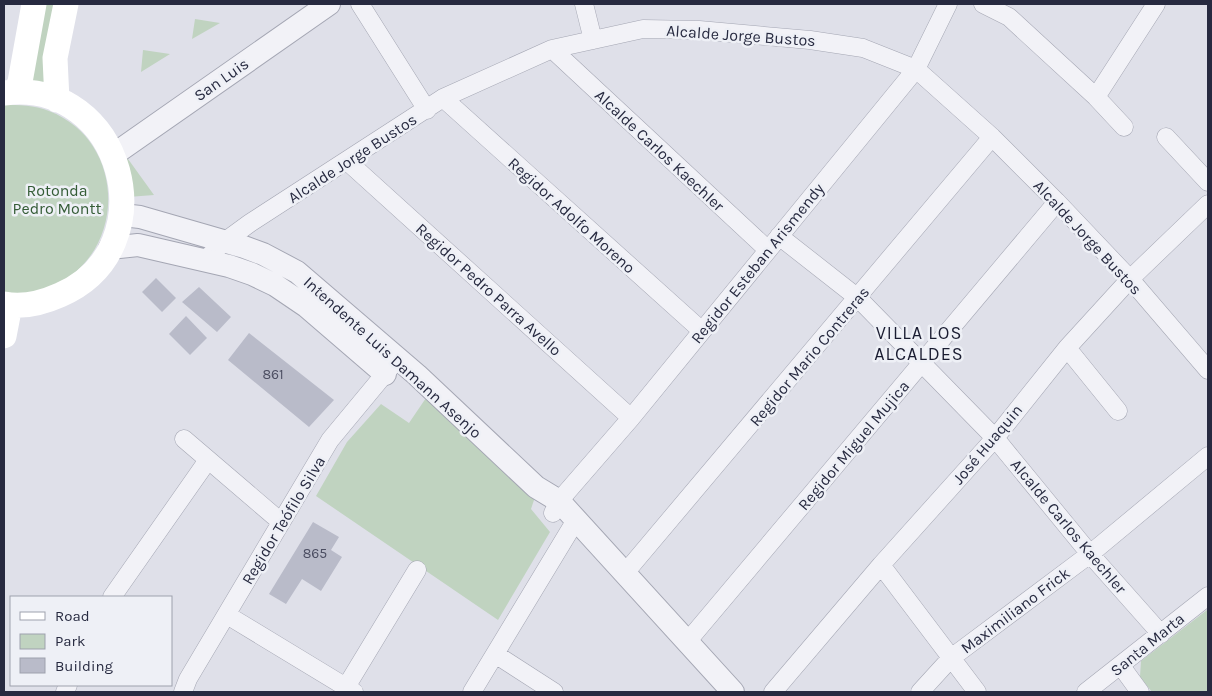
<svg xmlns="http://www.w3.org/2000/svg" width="1212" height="696" font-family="Karla,sans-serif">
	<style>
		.green { fill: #c0d3c0 }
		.building { fill: #b9bbc9 }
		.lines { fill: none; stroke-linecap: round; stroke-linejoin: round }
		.minor-casing { stroke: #a4a6b3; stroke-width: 19 }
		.tertiary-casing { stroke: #a4a6b3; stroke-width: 24 }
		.minor { stroke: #f2f2f7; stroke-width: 18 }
		.tertiary { stroke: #f2f2f7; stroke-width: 22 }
		.secondary { stroke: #fff; stroke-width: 25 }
		.labels { text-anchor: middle; stroke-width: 5; stroke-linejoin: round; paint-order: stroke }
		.number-label { font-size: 14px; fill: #4c4e62 }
		.street-label { font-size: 16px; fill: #272a40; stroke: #eef0f6 }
		.park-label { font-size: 16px; fill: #345c36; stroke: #eef0f6 }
		.neighbourhood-label { font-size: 18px; letter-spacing: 1px; fill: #1a1c31; stroke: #eef0f6 }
	</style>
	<rect width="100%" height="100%" fill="#dfe0e9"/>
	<!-- green -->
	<path class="green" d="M44 4H57L43 87 31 84Z
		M195 19 220 23 192 39Z
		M143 50 170 54 141 72Z
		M4 105C19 105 34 105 49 111 127 141 128 253 52 287 37 294 20 294 4 294Z
		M123 152 154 195 128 197Z
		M428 395 537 491 531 509 550 532 498 620 316 496 347 442 381 404 409 423Z
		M1207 610 1208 692H1152L1140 677 1141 661Z"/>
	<!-- building -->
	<path class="building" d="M156 278 176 298 162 312 142 292Z
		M199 287 231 317 217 332 182 302Z
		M186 316 207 338 190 355 169 334Z
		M249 333 334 400 309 427 228 360Z
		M313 522 339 537 331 550 342 557 321 591 302 579 286 604 269 594Z"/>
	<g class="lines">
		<!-- minor casing -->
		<g class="minor-casing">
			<path id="minor" d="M360 4 427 110
				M584 4 593 40
				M983 4 1009 17 1096 97 1124 127
				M552 49 768 250
				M1096 97 1156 4
				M443 98 702 331
				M1166 137 1208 182
				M347 161 631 418
				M779 236 858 298 995 438 1090 554 1161 634
				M205 260 224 242 250 223 443 98 552 49 643 29 699 30 810 40 863 48 916 69 992 137 1057 202 1130 279 1208 370
				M1067 348 1118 411
				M184 439 281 522
				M553 513 559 501 631 418 916 69 948 4
				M881 565 977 692
				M625 573 992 137
				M112 597 208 460
				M227 615 354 692
				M687 642 1057 202
				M495 654 554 692
				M1121 666 1140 692
				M346 687 417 570
				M65 692 68 685
				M183 692 188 679 330 440 393 364
				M472 692 576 520
				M773 692 881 565 995 438 1067 348 1130 279 1208 204
				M920 692 951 658 1090 554 1208 456
				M1086 692 1208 596"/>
		</g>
		<!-- tertiary casing -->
		<g class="tertiary-casing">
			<path id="tertiary" d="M113 155 329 4
				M122 215 140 217 244 247 263 254 297 272 417 375 536 487 559 501 733 692
				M110 248 138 245 229 266 252 274 275 285 306 306 385 374"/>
		</g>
		<!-- minor -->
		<use href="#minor" class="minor"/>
		<!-- tertiary -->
		<use href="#tertiary" class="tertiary"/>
		<!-- secondary -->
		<path class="secondary" d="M16 91 20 82 34 4
			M4 93C123 77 169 248 60 295 42 303 23 308 4 304
			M57 100 55 58 66 4
			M4 336 10 305"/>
	</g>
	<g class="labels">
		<!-- number labels -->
		<g class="number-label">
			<text x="273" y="379">861</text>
			<text x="315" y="558">865</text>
		</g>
		<!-- street labels -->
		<g class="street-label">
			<text transform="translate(741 35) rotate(4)" y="6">Alcalde Jorge Bustos</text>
			<text transform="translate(221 79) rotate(-35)" y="6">San Luis</text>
			<text transform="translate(660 150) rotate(43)" y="6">Alcalde Carlos Kaechler</text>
			<text transform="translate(352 158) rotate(-33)" y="6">Alcalde Jorge Bustos</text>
			<text transform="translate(572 215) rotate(42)" y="6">Regidor Adolfo Moreno</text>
			<text transform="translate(1088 237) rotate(47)" y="6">Alcalde Jorge Bustos</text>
			<text transform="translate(757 263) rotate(-51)" y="6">Regidor Esteban Arismendy</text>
			<text transform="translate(489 289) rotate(42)" y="6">Regidor Pedro Parra Avello</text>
			<text transform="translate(809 356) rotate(-50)" y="6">Regidor Mario Contreras</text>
			<text transform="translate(393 357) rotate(42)" y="6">Intendente Luis Damann Asenjo</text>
			<text transform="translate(987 444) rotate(-50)" y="6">José Huaquin</text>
			<text transform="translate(853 445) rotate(-50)" y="6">Regidor Miguel Mujica</text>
			<text transform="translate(283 520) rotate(-59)" y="6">Regidor Teófilo Silva</text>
			<text transform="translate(1069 526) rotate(50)" y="6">Alcalde Carlos Kaechler</text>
			<text transform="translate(1015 610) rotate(-37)" y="6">Maximiliano Frick</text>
			<text transform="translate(1147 644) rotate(-39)" y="6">Santa Marta</text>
		</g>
		<!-- park labels -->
		<g class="park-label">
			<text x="57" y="196">Rotonda<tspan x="57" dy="18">Pedro Montt</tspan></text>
		</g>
		<!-- neighbourhood labels -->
		<g class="neighbourhood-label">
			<text x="919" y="339">VILLA LOS<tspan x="919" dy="21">ALCALDES</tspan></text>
		</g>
	</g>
	<!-- border -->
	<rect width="1212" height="696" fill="none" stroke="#272a40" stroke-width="10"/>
	<!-- legend -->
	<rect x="10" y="596" width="162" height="90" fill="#eef0f6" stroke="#9ea1ad"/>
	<rect x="20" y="612" width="25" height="8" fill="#ffffff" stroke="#9ea1ad"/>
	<text x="55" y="621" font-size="15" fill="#272a40">Road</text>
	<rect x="20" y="634" width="25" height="15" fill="#c0d3c0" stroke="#9ea1ad"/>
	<text x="55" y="646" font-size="15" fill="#272a40">Park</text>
	<rect x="20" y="658" width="25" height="15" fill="#b9bbc9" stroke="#9ea1ad"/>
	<text x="55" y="671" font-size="15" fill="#272a40">Building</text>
</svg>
